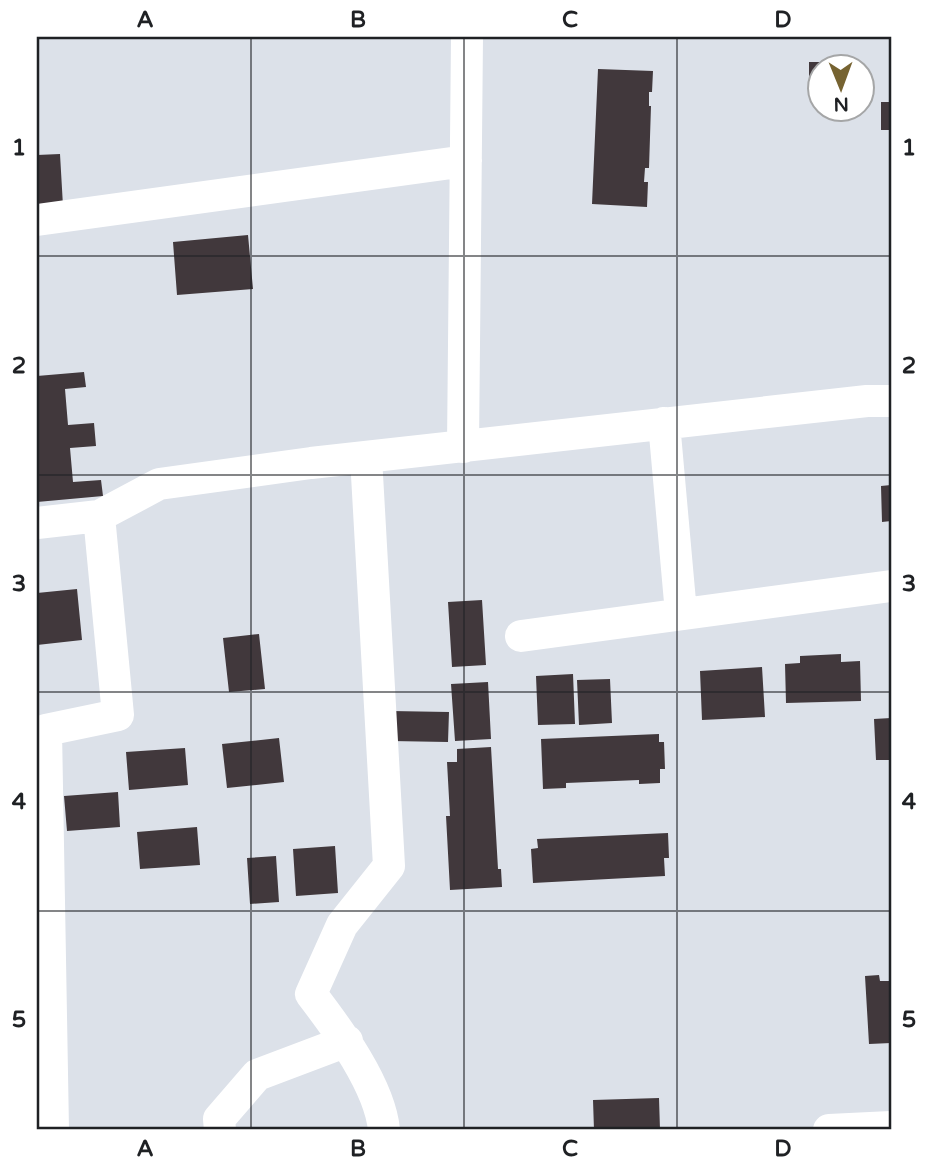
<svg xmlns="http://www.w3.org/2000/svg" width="928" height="1167" font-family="'Varela Round',sans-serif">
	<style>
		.building { fill: #41383c }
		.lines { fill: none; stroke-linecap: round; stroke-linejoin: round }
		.street { stroke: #fff; stroke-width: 32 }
		.grid { fill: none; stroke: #1f2124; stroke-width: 2; stroke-opacity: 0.55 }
		.neatline { fill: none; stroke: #1f2124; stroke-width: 2.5 }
		.grid-label { font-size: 23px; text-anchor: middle; font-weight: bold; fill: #1f2124 }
	</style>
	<rect width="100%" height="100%" fill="#dce1e9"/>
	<!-- building -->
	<path class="building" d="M809 62H854V66H820V91H809Z
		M598 69 653 71 652 92H649V106H651L649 168H645L644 182H648L647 207 592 204Z
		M881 102H891V130H881Z
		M60 154 63 206 37 208V155Z
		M248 235 253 289 177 295 173 242Z
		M84 372 86 387 65 389 68 425 94 423 96 446 70 448 73 482 101 480 103 496 37 502V376Z
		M891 485V521L882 522 881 486Z
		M77 589 82 640 37 645V593Z
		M482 600 486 665 452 667 448 602Z
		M259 634 265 689 229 692 223 638Z
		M841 654V662L860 661 861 701 786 703 785 664 800 663V656Z
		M762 667 765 717 702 720 700 671Z
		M573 674 575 724 538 725 536 676Z
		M610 679 612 723 579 725 577 680Z
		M488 682 491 739 455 741 451 684Z
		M391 711 449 712 448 742 391 741Z
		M891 718V760H876L874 719Z
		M659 734V742H664L665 769H660V783L639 784V780L566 783V788L543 789 541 739Z
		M279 738 284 782 227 788 222 744Z
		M491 747 498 869H501L502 887 450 890 446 816H450L447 762H457V749Z
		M185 748 188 785 129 790 126 752Z
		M118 792 120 827 67 831 64 796Z
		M197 827 200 865 140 869 137 832Z
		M668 833 669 858H664L665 876 533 883 531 849 538 848 537 839Z
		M335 846 338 893 296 896 293 849Z
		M276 856 279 902 250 904 247 858Z
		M879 975 880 981H891V1043L869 1044 865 976Z
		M659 1098 660 1130H594L593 1100Z"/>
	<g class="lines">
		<!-- street -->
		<path class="street" d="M37 220 466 161
			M664 423 681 613
			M463 447 467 37
			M366 457 389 866 342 925 311 994C338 1029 380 1086 384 1130
			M37 523 99 516 159 484 311 463 867 401H891
			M521 636 891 586
			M53 1130 46 730 118 715 99 516
			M220 1130 219 1119 257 1075 347 1041
			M829 1130 891 1127"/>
	</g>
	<!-- grid -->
	<path class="grid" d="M251 37V1130M464 37V1130M677 37V1130M37 256H891M37 475H891M37 692H891M37 911H891"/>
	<!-- border -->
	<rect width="928" height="1167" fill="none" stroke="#ffffff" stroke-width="77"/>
	<!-- north arrow -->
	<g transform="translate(841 88) rotate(179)"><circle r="33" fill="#ffffff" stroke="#a5a6a7" stroke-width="2"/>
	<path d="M0-5L12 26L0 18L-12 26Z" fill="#766331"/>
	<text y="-10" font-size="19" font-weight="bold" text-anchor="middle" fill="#1f2124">N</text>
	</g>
	<rect x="38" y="38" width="852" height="1090" class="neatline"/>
	<g class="grid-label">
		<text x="145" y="27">A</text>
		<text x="358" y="27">B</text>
		<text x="570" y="27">C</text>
		<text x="783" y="27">D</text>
		<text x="19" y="155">1</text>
		<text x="909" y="155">1</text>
		<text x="19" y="373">2</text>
		<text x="909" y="373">2</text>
		<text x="19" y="591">3</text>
		<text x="909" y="591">3</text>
		<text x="19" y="809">4</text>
		<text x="909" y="809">4</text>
		<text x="19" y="1027">5</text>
		<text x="909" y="1027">5</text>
		<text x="145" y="1156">A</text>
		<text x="358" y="1156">B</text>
		<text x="570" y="1156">C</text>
		<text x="783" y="1156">D</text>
	</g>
</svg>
